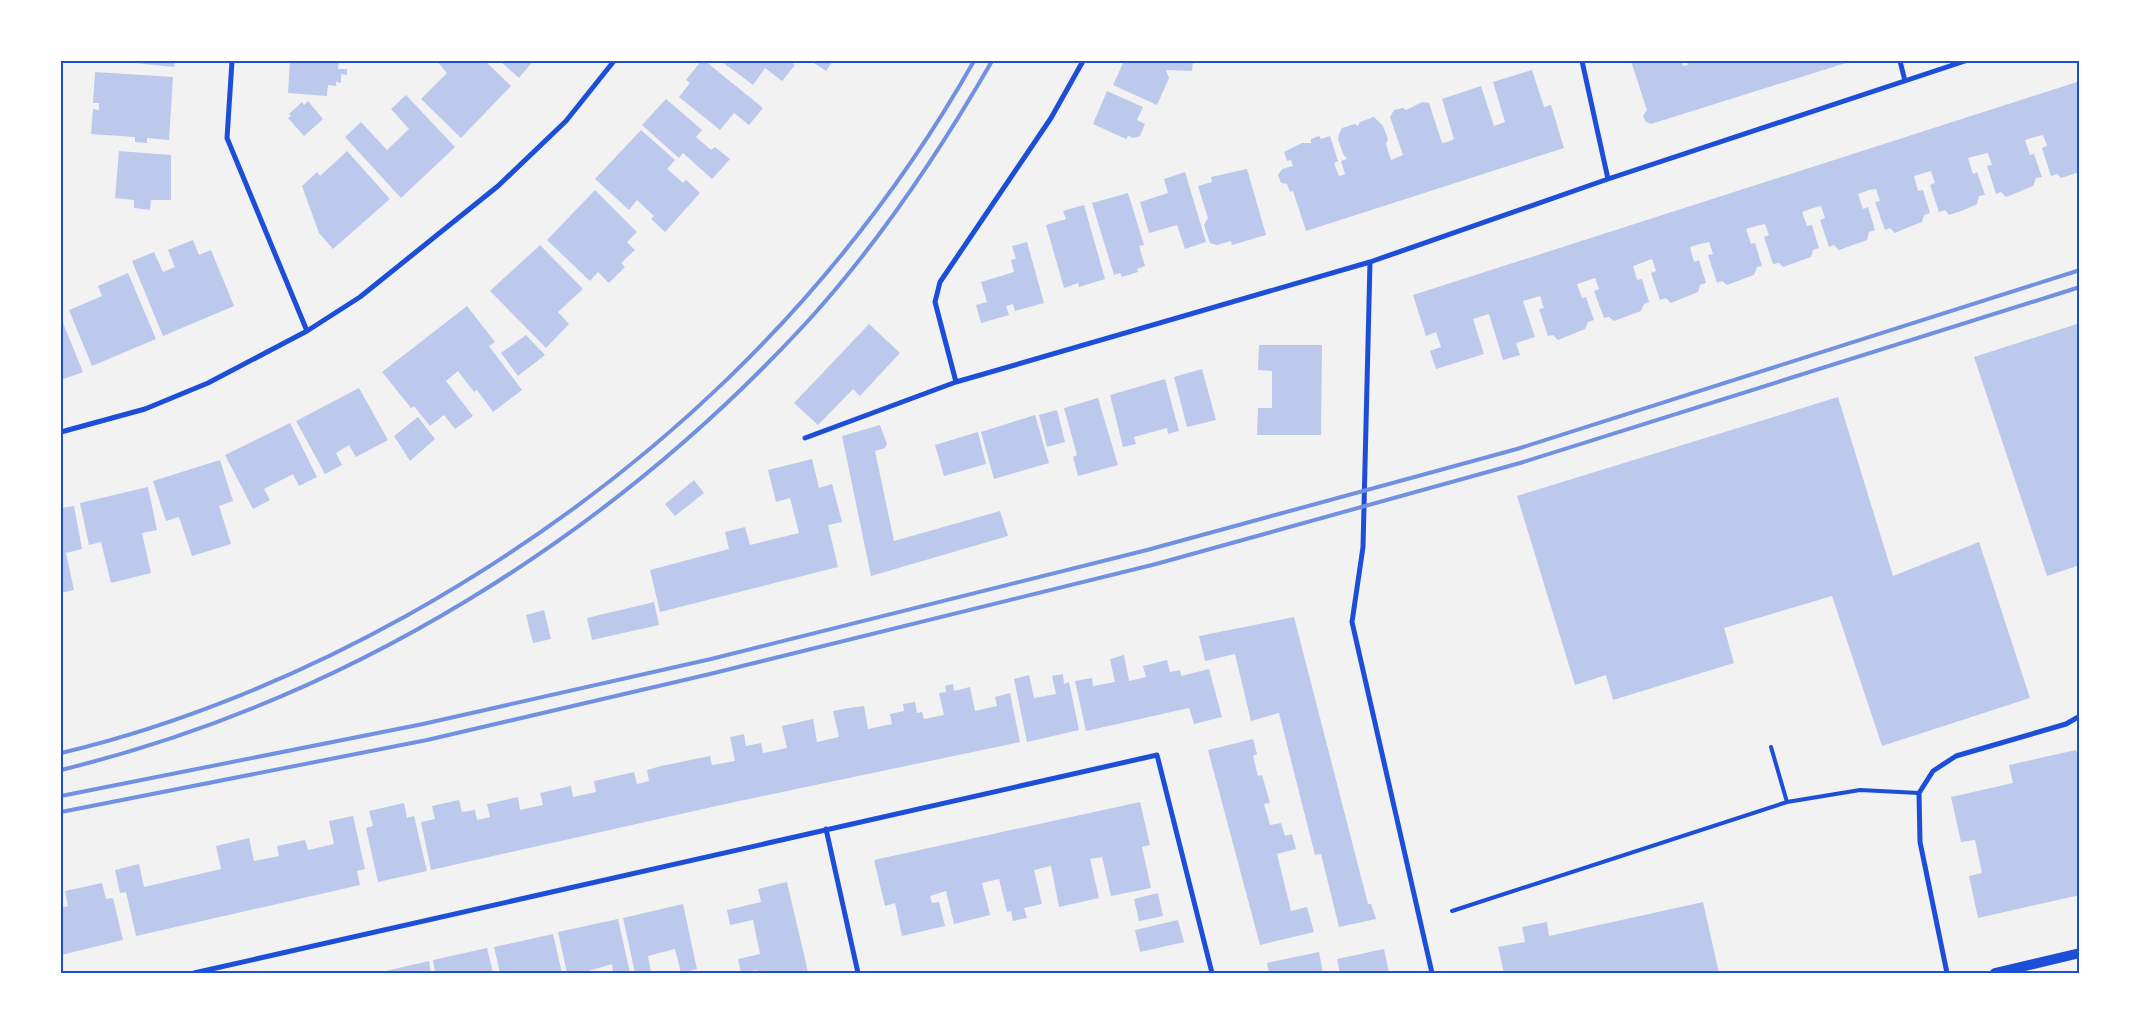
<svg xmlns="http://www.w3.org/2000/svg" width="2141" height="1034" font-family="'Work Sans',sans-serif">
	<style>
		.building { fill: #bdc9ec }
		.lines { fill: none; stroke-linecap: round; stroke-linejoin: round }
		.service { stroke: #1d4ed8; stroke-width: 4 }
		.minor { stroke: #1d4ed8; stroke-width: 5 }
		.secondary { stroke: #1d4ed8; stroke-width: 10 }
		.rail { stroke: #7290e2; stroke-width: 4 }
		.neatline { fill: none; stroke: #1d4ed8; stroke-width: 2 }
	</style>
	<rect width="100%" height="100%" fill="#f2f2f2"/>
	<!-- building -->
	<path class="building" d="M116 61H175L174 67Z
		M290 61H339L338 69H347V75L341 74V83L336 82V86L328 85 327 96 288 93Z
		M437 61H485L511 86 461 138 421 99 447 73Z
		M500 61H533L519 78Z
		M701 61H705L763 108 749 125 734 113 720 130 679 97 690 83 686 80Z
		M721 61H790L795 65 782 81 765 68 753 85Z
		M811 61H833L826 71Z
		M1124 61H1193L1192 71 1166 70 1169 78 1157 105 1113 85Z
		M1631 61H1681L1683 66 1688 65 1687 61 1849 62 1651 124 1646 122 1643 116 1647 110Z
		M1532 70 1544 107 1551 105 1564 148 1306 231 1293 191 1290 192 1287 184 1281 183 1278 175 1282 169 1293 166 1291 160 1287 161 1284 152 1302 143H1311V139L1319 136 1321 139 1330 136 1338 161 1334 163 1339 176 1345 174 1341 161 1347 159 1343 154 1338 139 1339 134 1342 128 1355 124 1358 126 1360 122 1374 117 1383 126 1388 139 1386 144 1391 160 1403 155 1390 117 1394 110 1403 108 1406 110 1422 102 1429 103 1442 143 1447 142 1454 139 1442 99 1481 86 1494 126 1505 122 1493 82Z
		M95 72 173 77 169 140 147 138V143L135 142V137L91 134 93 109 99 110V103H93Z
		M2080 81V172L2061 178 2057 174 2051 176 2042 148 2047 146 2043 135 2035 137 2025 140 2030 155 2034 154 2042 177 2036 178 2033 186 2021 191 2006 197 2001 192 1996 194 1987 166 1992 165 1988 153 1979 155 1968 158 1973 174 1977 172 1985 195 1979 196 1977 204 1964 210 1949 215 1945 210 1939 212 1930 185 1935 183 1931 171 1914 176 1918 191 1923 190 1930 213 1924 215 1922 222 1909 227 1895 233 1890 228 1885 230 1875 202 1880 201 1876 189 1869 190 1858 194 1863 209 1868 207 1875 230 1869 232 1867 240 1839 250 1834 245 1829 247 1820 220 1825 218 1821 206 1813 208 1802 212 1807 226 1812 225 1819 248 1813 250 1811 257 1783 267 1779 263 1773 264 1764 237 1769 235 1765 224 1756 226 1746 229 1751 244 1755 243 1762 266 1757 267 1754 275 1727 285 1722 281 1717 283 1708 255 1713 254 1709 242 1700 244 1690 247 1694 262 1699 260 1706 283 1700 285 1698 292 1671 303 1666 298 1660 300 1651 273 1656 271 1652 259 1633 266 1637 280 1642 279 1649 302 1644 304 1641 311 1614 321 1609 317 1604 318 1594 291 1599 289 1595 278 1577 284 1582 298 1586 297 1594 320 1588 322 1585 329 1558 340 1553 335 1548 336 1539 309 1544 308 1540 296 1523 301 1535 337 1516 343 1520 355 1503 360 1489 314 1473 319 1484 354 1436 369 1430 351 1441 347 1436 332 1426 336 1413 295Z
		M1107 91 1143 107 1137 120 1145 124 1140 136 1133 138 1128 136 1126 139 1093 124Z
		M406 95 455 147 401 198 345 137 361 122 387 150 409 129 391 109Z
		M666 99 702 130 696 137 711 150 715 147 730 159 712 179 683 153 679 158 642 125Z
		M308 101 323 119 304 136 288 118 291 116 289 114 302 102 304 105Z
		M641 130 675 160 667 169 683 183 686 180 700 193 665 232 651 219 654 216 637 200 629 210 595 179Z
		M119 151 171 155V200H151L150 210 134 208V200L115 198Z
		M347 151 390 199 333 249 319 233 302 186 317 172 320 176Z
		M1247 169 1266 235 1232 245 1231 241 1217 245 1210 243 1204 225 1208 218 1198 186 1212 182 1211 177Z
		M1185 172 1206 242 1185 249 1177 225 1149 233 1140 202 1168 193 1164 179Z
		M595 190 637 232 627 242 635 250 621 263 625 267 609 283 598 272 590 281 547 240Z
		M1128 193 1144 245 1139 246 1145 266 1137 269 1138 272 1122 277 1120 273 1114 275 1092 203Z
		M1084 205 1105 279 1079 287 1078 283 1064 288 1046 225 1066 219 1063 211Z
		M193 240 199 255 211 250 234 306 163 336 132 261 154 252 163 272 175 267 168 250Z
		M1027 242 1044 303 1015 311 1013 304 1006 306 1009 315 981 323 976 305 987 302 981 282 1014 272 1011 260 1016 259 1012 246Z
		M540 245 583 289 558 312 569 324 546 348 490 291Z
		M128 273 156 339 92 366 69 310 102 296 98 286Z
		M467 306 495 342 489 346 522 390 493 412 477 390 474 392 458 371 446 381 473 416 455 429 444 415 430 426 414 406 411 408 382 372Z
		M61 318 83 372 61 380Z
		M2080 323V565L2047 576 1974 357Z
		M869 324 900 353 860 396 853 389 818 425 794 403Z
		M526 335 545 355 518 376 501 353Z
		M1259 345H1322L1321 435H1257L1258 408H1272V371L1258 370Z
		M1202 369 1216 420 1187 427 1174 377Z
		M1165 379 1179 431 1168 434 1167 428 1134 437 1136 444 1123 447 1110 395Z
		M359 388 388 440 356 457 349 445 336 453 342 465 325 474 296 421Z
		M1838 397 1893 576 1979 542 2030 698 1882 746 1832 596 1724 628 1734 663 1613 700 1606 675 1575 685 1517 496Z
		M1098 398 1118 465 1078 476 1073 457 1077 455 1064 408Z
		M1057 410 1065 442 1047 447 1039 415Z
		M1035 415 1049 463 994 479 981 432Z
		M418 417 435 439 410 461 394 436Z
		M290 423 317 477 299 486 293 474 264 489 270 500 253 509 225 455Z
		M880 425 887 444 885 448 875 451 894 541 1000 511 1008 536 871 576 842 436Z
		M978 432 986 464 944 476 935 445Z
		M812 459 819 488 832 484 842 522 828 525 838 567 660 612 650 570 729 549 725 532 745 527 750 545 799 533 790 498 776 502 768 470Z
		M220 460 233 501 219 506 231 544 192 556 179 517 166 521 153 481Z
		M694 480 704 493 675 516 665 504Z
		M148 487 157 530 142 533 151 573 111 583 101 542 89 545 80 503Z
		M74 506 82 549 66 553 74 590 61 593V508Z
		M654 602 659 625 592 640 587 618Z
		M544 610 551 639 533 643 526 615Z
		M1294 617 1368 904H1371L1376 919 1339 927 1321 854 1315 855 1279 713 1251 721 1235 654 1205 661 1199 636Z
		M1124 655 1129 681 1146 677 1143 666 1167 660 1170 672 1180 670 1181 676 1209 669 1222 717 1194 724 1189 708 1086 731 1075 681 1092 678 1093 686 1115 682 1110 659Z
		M1063 674 1064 684 1069 682 1079 730 1027 742 1014 679 1029 675 1034 698 1056 694 1052 676Z
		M953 684 954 691 970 687 975 711 997 706 995 697 1010 693 1020 742 730 803 431 870 421 822 435 819 432 806 459 800 462 812 475 810 477 820 490 817 487 804 501 801 518 797 520 810 543 805 540 793 571 786 573 797 596 792 594 781 608 778 634 772 637 784 649 781 647 770 661 766 710 756 712 765 735 761 730 737 744 734 746 746 761 743 763 753 787 748 782 726 813 719 817 742 839 737 833 711 849 708 864 706 868 729 892 724 890 714 904 711 903 704 915 702 917 713 922 712 924 719 944 715 939 693 946 692 945 686Z
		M1253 739 1257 754 1253 756 1258 776 1262 775 1270 803 1264 804 1270 825 1281 823 1285 836 1292 834 1296 849 1277 854 1291 911 1307 907 1314 932 1260 945 1208 750Z
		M2076 750 2080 766V895L1978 918 1969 876 1982 873 1975 840 1961 842 1951 797 2013 783 2009 765Z
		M1140 802 1150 845 1142 847 1151 888 1111 896 1102 857 1090 859 1099 898 1059 907 1051 866 1034 870 1042 904 1024 908 1027 918 1013 921 1011 911 1007 912 999 879 982 883 990 915 954 924 946 891 930 896 932 903 939 902 945 926 919 932 902 936 895 903 885 906 874 860Z
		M404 803 407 818 414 816 427 871 378 882 366 828 373 826 369 811Z
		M353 816 365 869 357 871 360 885 136 936 126 892 120 893 115 870 139 864 144 887 221 869 216 846 249 838 254 861 279 856 277 846 305 840 308 850 334 844 329 821Z
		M787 882 808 972 757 973V970L741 973 738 959 760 954 753 920 730 925 727 910 761 902 758 889Z
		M102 883 106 899 113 898 123 940 61 955V908L68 906 65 891Z
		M1158 893 1163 916 1139 921 1134 899Z
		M1703 902 1719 973H1504L1498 947 1525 942 1522 927 1547 922 1549 936Z
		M683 904 697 969 681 973 675 949 648 956 651 973H635L623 918Z
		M618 919 630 973H613L612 964 582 973H567L558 932Z
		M1178 920 1184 942 1140 952 1135 930Z
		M553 934 562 973H500L494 947Z
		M487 948 493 973H435L433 960Z
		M1384 949 1389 973H1340L1337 959Z
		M1319 952 1323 973H1269L1267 963Z
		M429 961 431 973H381V972Z"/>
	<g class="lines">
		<!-- service -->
		<path class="service" d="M1771 747 1787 802
			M1452 911 1787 802 1860 790 1919 793"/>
		<!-- minor -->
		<path class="minor" d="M232 61 227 138 307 331
			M1582 61 1608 179
			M1900 61 1905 81
			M1370 262 1363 547 1352 622 1432 973
			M956 382 935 302 940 282 1051 118 1083 61
			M61 432 145 409 208 383 307 331 360 297 498 186 566 121 614 61
			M805 438 956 382 1370 262 1608 179 1965 61
			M826 829 858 973
			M194 973 1157 755 1212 973
			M1947 973 1920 842 1919 793 1933 771 1956 756 2066 724 2080 716"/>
		<!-- secondary -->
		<path class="secondary" d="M1995 973 2080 953"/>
		<!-- rail -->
		<path class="rail" d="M61 753C180 725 300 675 406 616 644 483 839 299 974 61
			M61 770C347 700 608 538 807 322 879 243 939 153 992 61
			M61 796 423 724 711 659 1147 550 1517 449 2080 270
			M61 812 427 740 710 674 1156 564 1520 463 2080 287"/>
	</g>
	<!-- border -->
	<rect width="2141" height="1034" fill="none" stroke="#ffffff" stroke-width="125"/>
	<rect x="62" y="62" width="2016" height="910" class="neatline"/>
</svg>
